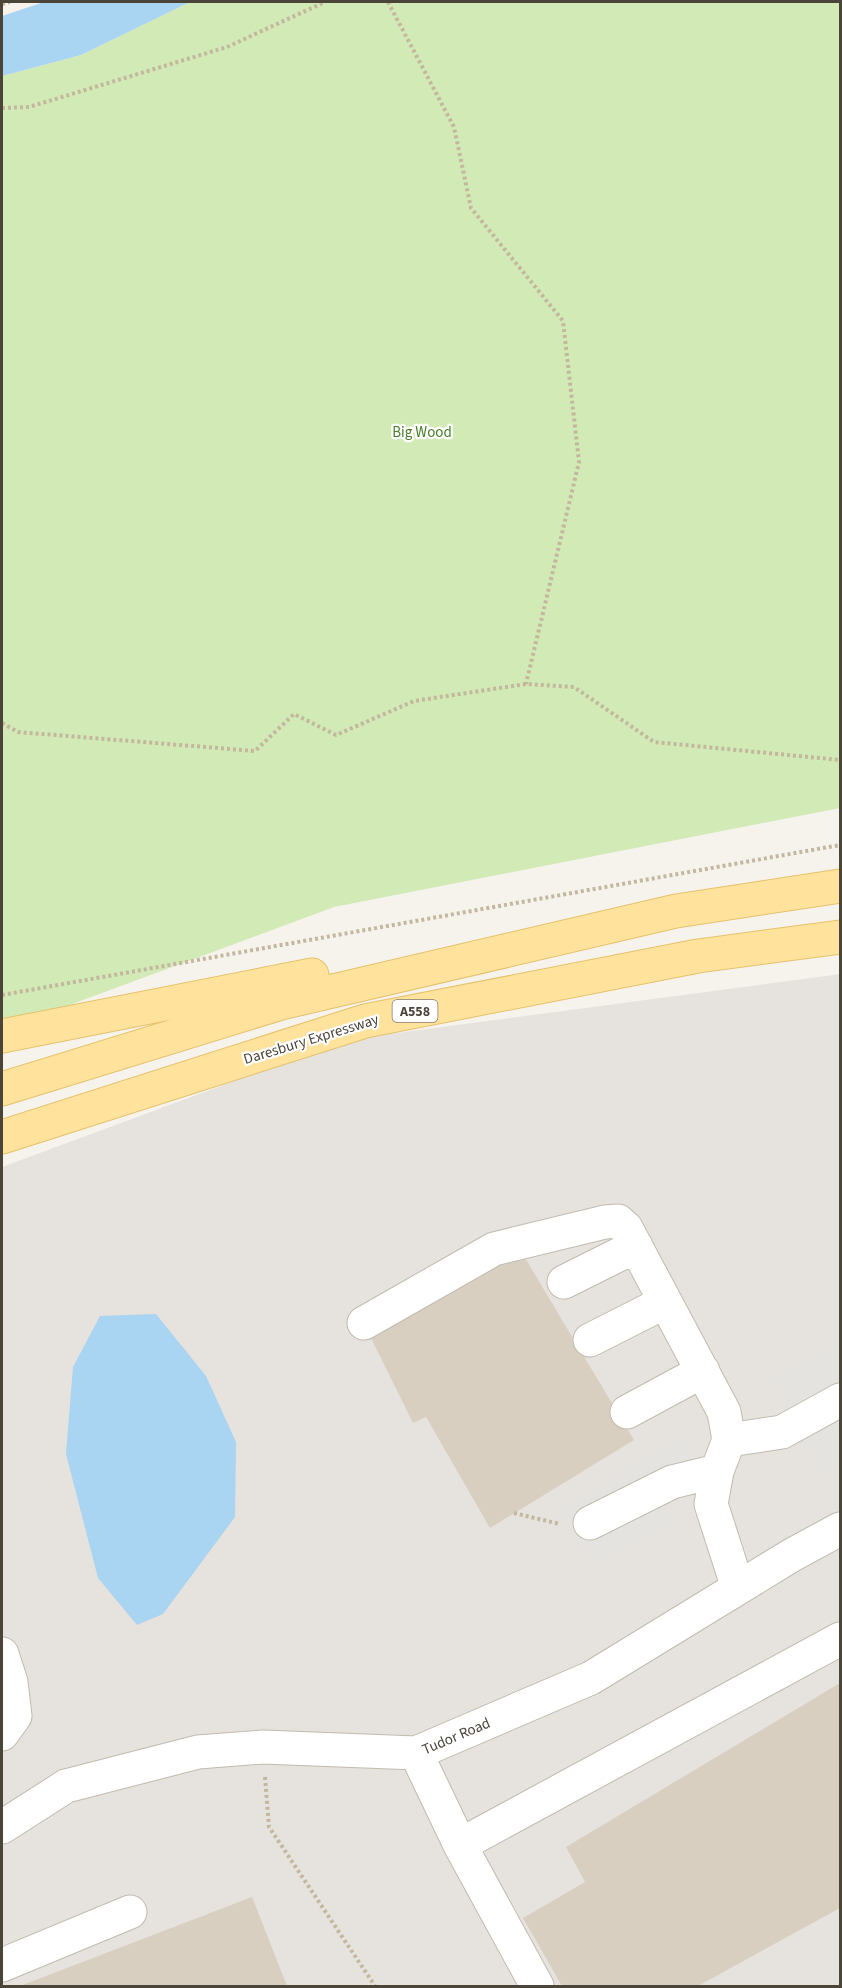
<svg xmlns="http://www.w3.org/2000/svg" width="842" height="1988" font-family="'Source Sans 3',sans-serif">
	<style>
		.industrial { fill: #e6e2dd }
		.green { fill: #d2eab5 }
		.parking { fill: #e5e3e0 }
		.water { fill: #a9d4f2 }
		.building { fill: #d8cfc1 }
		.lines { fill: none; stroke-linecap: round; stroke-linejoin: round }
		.minor-casing { stroke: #c2bbae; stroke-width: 35 }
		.major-casing { stroke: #e6c16a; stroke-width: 35 }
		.path { stroke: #c4b79f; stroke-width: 4; stroke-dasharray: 3 3; stroke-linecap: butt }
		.minor { stroke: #fff; stroke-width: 33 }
		.major { stroke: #ffe39c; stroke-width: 33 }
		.labels { text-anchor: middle; stroke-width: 4.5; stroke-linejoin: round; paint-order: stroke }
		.shield { fill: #fff; stroke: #817c74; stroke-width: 1.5 }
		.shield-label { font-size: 14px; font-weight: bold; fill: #4b4439 }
		.park-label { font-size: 15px; fill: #4a7f2a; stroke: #fff }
		.street-label { font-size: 15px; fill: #4b4439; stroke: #fff }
	</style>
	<rect width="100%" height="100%" fill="#f6f3ec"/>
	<!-- industrial -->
	<path class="industrial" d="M840 974V1986H2V1167L345 1040Z"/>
	<!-- green -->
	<path class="green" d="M190 2H840V808L334 907 2 1030V76L81 55Z"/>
	<!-- parking -->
	<path class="parking" d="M840 1340V1464L817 1477 767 1378Z
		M687 1437 697 1455 649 1479 673 1524 591 1568 555 1505Z"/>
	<!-- water -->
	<path class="water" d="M44 2H190L81 55 2 76V16Z
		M156 1314 206 1376 236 1442 235 1517 163 1614 137 1625 98 1578 66 1454 73 1367 100 1316Z"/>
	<!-- building -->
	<path class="building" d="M519 1248 634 1440 490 1528 426 1417 413 1423 370 1336Z
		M840 1683V1908L698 1986H562L523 1918 585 1882 566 1847Z
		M252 1897 287 1986H20L33 1981Z"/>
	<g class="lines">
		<!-- minor casing -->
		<g class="minor-casing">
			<path id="minor" d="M564 1282 636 1246
				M364 1323 494 1249 605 1222 618 1221 626 1228 724 1412 729 1440 717 1471 711 1504 738 1588
				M590 1340 665 1302
				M627 1412 703 1371
				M729 1440 782 1432 840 1400
				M590 1523 672 1482 717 1471
				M2 1654 11 1682 15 1716 2 1734
				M416 1753 460 1845 537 1986
				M2 1827 66 1786 198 1752 263 1747 416 1753 591 1678 792 1555 840 1529
				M460 1845 840 1639
				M2 1965 130 1912"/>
		</g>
		<!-- major casing -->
		<g class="major-casing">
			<path id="major" d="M2 1036 312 975
				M2 1089 281 1003 676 911 840 886
				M2 1137 365 1021 698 956 840 937"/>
		</g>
		<!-- path -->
		<path class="path" d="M388 2 454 127 471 208 563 321 579 462 526 684
			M2 4 10 2
			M2 108 29 107 227 47 325 2
			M2 723 18 732 255 751 294 714 336 735 414 701 526 684 574 687 654 742 840 760
			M2 995 840 845
			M514 1513 560 1524
			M265 1777 269 1827 375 1986"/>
		<!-- minor -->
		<use href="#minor" class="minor"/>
		<!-- major -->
		<use href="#major" class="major"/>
	</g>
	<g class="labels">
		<!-- shield labels -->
		<rect class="shield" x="392.5" y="1000" width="45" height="22" rx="4.5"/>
		<g class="shield-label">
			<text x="415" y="1016">A558</text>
		</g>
		<!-- park labels -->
		<g class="park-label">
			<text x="422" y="437">Big Wood</text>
		</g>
		<!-- street labels -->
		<g class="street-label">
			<text transform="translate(311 1039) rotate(-17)" y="5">Daresbury Expressway</text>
			<text transform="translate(456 1736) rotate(-23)" y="5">Tudor Road</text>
		</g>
	</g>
	<!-- border -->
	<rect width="842" height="1988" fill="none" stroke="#4b4439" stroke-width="6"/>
</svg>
